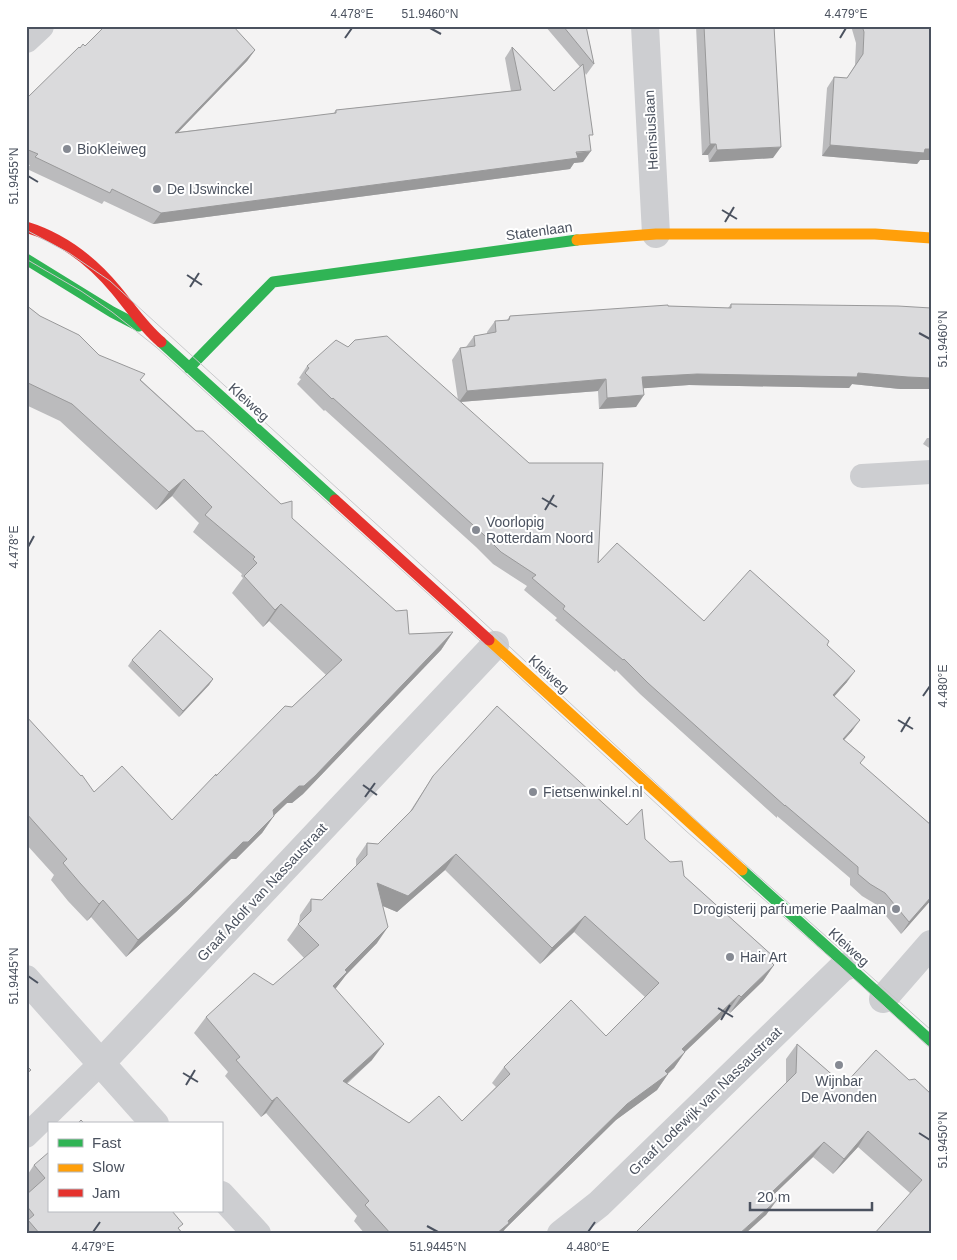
<svg xmlns="http://www.w3.org/2000/svg" width="957" height="1260" font-family="Helvetica,sans-serif">
	<style>
		.lines { fill: none; stroke-linecap: round; stroke-linejoin: round }
		.lane { stroke: #cdced1; stroke-width: 24 }
		.street { stroke: #cdced1; stroke-width: 28 }
		.fast { stroke: #30b455; stroke-width: 11 }
		.slow { stroke: #ff9f0a; stroke-width: 11 }
		.jam { stroke: #e5322d; stroke-width: 11 }
		.tram { stroke: #c8c9cb; stroke-width: 1 }
		.wall { fill: #bbbbbd; fill-rule: evenodd }
		.shaded-wall { fill: #99999a }
		.building { fill: #dadadc; stroke: #99999a; fill-rule: evenodd }
		.ticks { fill: none; stroke: #4b525f; stroke-width: 2 }
		.poi-dot { fill: #868a93; stroke: #fff; stroke-width: 2 }
		.labels { text-anchor: middle; stroke-width: 4; stroke-linejoin: round; paint-order: stroke }
		.street-label { font-size: 14px; fill: #4b525f; stroke: #fff }
		.poi-label { font-size: 14px; fill: #4b525f; stroke: #fff; text-anchor: start }
		.neatline { fill: none; stroke: #4b525f; stroke-width: 2 }
		.ticks-label { font-size: 12px; text-anchor: middle; fill: #4b525f }
	</style>
	<rect width="100%" height="100%" fill="#f4f3f3"/>
	<g class="lines">
		<!-- lane -->
		<path class="lane" d="M862 476 931 472
			M26 1136 101 1063"/>
		<!-- street -->
		<path class="street" d="M645 26 656 234
			M26 39 40 26
			M26 979 155 1124
			M883 999 931 944
			M101 1063 495 645
			M221 1195 257 1234
			M561 1234 599 1204 842 968 847 966"/>
		<!-- fast -->
		<path class="fast" d="M26 259 112 312 139 326
			M161 342 335 500
			M189 368 273 282 577 240
			M742 870 931 1041"/>
		<!-- slow -->
		<path class="slow" d="M577 240 656 234H875L931 238
			M489 640 742 870"/>
		<!-- jam -->
		<path class="jam" d="M26 227C62 238 92 261 116 290 131 308 143 327 161 342
			M335 500 489 640"/>
		<!-- tram -->
		<path class="tram" d="M26 230 69 253 110 281 453 594 699 823 931 1030
			M26 259 81 291 112 312 156 347 491 651 686 831 842 968 931 1049"/>
	</g>
	<!-- wall -->
	<path class="wall" d="M545 26H586L594 64 586 75 585 73 589 140 583 162 574 163 570 169 153 224 104 201 102 204 27 169 30 165 26 164V99L80 48 85 46 255 50 247 61 178 132 333 114 336 110 511 91 505 58 512 47 554 91 580 67Z
		M696 26H774L773 158 709 162 708 155H702Z
		M851 26H931V160H920L917 164 822 156 827 88 834 77 847 78 855 65 856 43Z
		M731 304 900 389 852 384 849 388 689 385 643 388 636 407 599 409 598 391 460 402 598 563 704 621 827 645 847 682 834 696 852 731 844 740 860 764 931 825V900L901 934 877 905 862 896 850 885V878L777 816V818L640 694 616 670 615 672 555 620 557 618 524 590 527 586 493 564 476 547 325 410 324 411 297 384 301 379 299 378 307 366 348 347 458 400 452 360 460 348 466 347 474 336 487 334V332L495 321 507 320 510 316 668 306 728 308Z
		M26 305 40 316 99 355 141 380 292 518 409 634 453 632 441 650 303 794 292 803H287L274 815 262 833 236 859H231L176 912 126 957 91 917 87 921 68 901 51 880 54 875 26 844V716L94 792 172 820 216 776 292 707 326 675 269 621 263 627 232 593 243 578 241 576 242 574 193 532 199 523 172 496 156 510 60 421 26 405Z
		M927 438H931V449L923 444Z
		M132 660 213 679 209 685 179 717 128 666Z
		M433 776 627 825 645 839 684 876 775 958 772 962 774 965 763 981 730 1013 728 1011 685 1052 674 1068 668 1074 657 1090 616 1120 505 1229 502 1234H365L354 1221 357 1216 266 1113 261 1117 225 1076 228 1072 194 1033 206 1017 273 985 304 958 287 940 299 923 300 915 311 899 322 900 356 866V859L367 843 378 844 409 813ZM445 870 540 964 574 932 645 997 606 1036 504 1067 492 1083 496 1087 462 1121 409 1123 347 1084 372 1060 335 989 346 975 377 943 383 906 397 912Z
		M797 1044 844 1085 909 1080 931 1234 910 1193 858 1147 833 1174 813 1157 773 1195 766 1215 786 1083V1059Z
		M34 1165 179 1229 183 1234H26V1195L28 1194 26 1191V1177Z"/>
	<!-- shaded-wall -->
	<path class="shaded-wall" d="M255 50 247 61 167 144 175 133Z
		M710 144H716L708 155H702Z
		M830 145 931 149V160H920L917 164 822 156Z
		M781 147 773 158 709 162 717 150Z
		M591 151 583 162 574 163 570 169 153 224 161 213Z
		M858 373 931 378V389H900L852 384 849 388 689 385 634 389 642 377 697 374Z
		M606 379 598 391 459 402 467 391Z
		M644 395 636 407 599 409 607 398Z
		M184 479 172 496 156 510 169 492Z
		M281 604 269 621 263 627 275 610Z
		M453 632 441 650 303 794 292 803H287L261 828 273 810Z
		M855 671 847 682 825 707 833 695Z
		M213 679 209 685 179 717 183 711Z
		M860 720 852 731 835 750 843 739Z
		M274 816 262 833 236 859H231L176 912 126 957 138 940 243 842Z
		M456 854 445 870 397 912 366 899 377 883Z
		M931 897V900L901 934 909 922Z
		M103 900 91 917 87 921 99 904Z
		M585 916 574 932 540 964 552 948Z
		M388 927 377 943 346 975 336 988 322 1002 333 986 345 970Z
		M774 965 763 981 730 1013 741 997Z
		M739 995 728 1011 671 1065 682 1049Z
		M384 1044 372 1060 331 1097 343 1081Z
		M685 1052 674 1068 665 1076 668 1074 657 1090 616 1120 505 1229 501 1234H496L508 1221 627 1104 665 1071Z
		M277 1097 266 1113 261 1117 272 1101Z
		M868 1131 858 1147 833 1174 844 1159Z
		M824 1142 813 1157 760 1208 771 1193Z
		M777 1200 766 1215 745 1234H739Z"/>
	<!-- building -->
	<path class="building" d="M105 26H233L255 50 175 133 336 113V110L521 90 512 47 554 91 583 64 593 135H589L591 151 576 152 578 158 161 213 112 189 110 193 35 157 38 154 26 149V99L79 47 80 48 83 44 85 46Z
		M563 26H586L594 64Z
		M704 26H774L781 147 717 150 716 144H710Z
		M862 26H931V149H925L924 153 830 145 834 77 847 78 863 54 864 32Z
		M731 304 898 306 931 308V378L908 377 858 373 857 377 697 374 642 377 644 395 607 398 606 379 467 391 460 348 475 346 474 336 496 332 495 321 509 320 510 316 668 305V306L731 308Z
		M26 305 40 316 79 335 99 355 145 374 140 380 196 431H203L281 504 292 501V518L396 611 407 610 409 634 453 632 315 776 304 786H299L273 810 274 816 248 842H243L189 895 138 940 103 900 99 904 80 883 63 863 67 859 26 813V716L81 776 82 775 94 792 122 766 172 820 216 774V776L285 706 292 707 342 660 281 604 275 610 244 576 257 563 253 559 255 557 205 515 212 507 184 479 169 492 72 404 26 382Z
		M387 336 529 463H603L598 563 617 543 704 621 750 570 829 641 827 645 855 671 833 695 860 720 843 739 865 757 860 763 931 825V897L909 922 885 893 870 884 858 874V867L785 805V806L648 683 624 659 623 660 563 609 565 606 532 578 536 575 501 552 484 535 333 398 332 399 305 373 309 368 307 366 336 340 348 347 355 340Z
		M160 630 213 679 183 711 132 660Z
		M497 706 627 825 642 809 645 839 670 862 682 861 684 876 775 958 771 962 774 965 741 997 739 995 682 1049 685 1052 665 1071 668 1074 627 1104 508 1221 509 1223 496 1234H391L365 1205 369 1201 277 1097 272 1101 236 1060 240 1057 206 1017 254 973 273 985 319 945 298 924 311 911V899L322 900 367 855V843L378 844 412 810 433 776ZM456 854 552 948 585 916 659 983 606 1036 571 1000 504 1067 510 1074 462 1121 439 1096 409 1123 343 1081 384 1044 333 986 347 972 345 970 388 927 377 883 408 896Z
		M797 1044 844 1085 876 1050 909 1080 915 1079 931 1094V1234H874L922 1180 868 1131 844 1159 824 1142 771 1193 777 1200 739 1234H634L796 1073Z
		M26 1065 31 1070 26 1074Z
		M81 1120 85 1124H77Z
		M49 1152V1211H172L183 1224 178 1228 183 1234H40L28 1220 34 1215 26 1205V1195L45 1178 34 1165Z"/>
	<!-- ticks -->
	<path class="ticks" d="M430 28 441 34M345 38 352 28M840 38 846 28M28 176 38 182M722 210 737 219M725 222 734 207M187 275 202 285M190 287 199 273M919 333 930 339M542 498 557 507M545 510 554 495M28 547 34 536M923 696 930 686M898 720 913 729M901 732 910 717M363 785 377 795M365 797 375 783M28 976 38 983M718 1008 733 1017M721 1020 730 1005M183 1073 198 1082M186 1085 195 1070M919 1133 930 1140M427 1226 438 1232M93 1232 100 1222M588 1232 595 1222"/>
	<!-- markers -->
	<g class="poi-dot">
		<circle cx="67" cy="149" r="5"/>
		<circle cx="157" cy="189" r="5"/>
		<circle cx="476" cy="530" r="5"/>
		<circle cx="533" cy="792" r="5"/>
		<circle cx="896" cy="909" r="5"/>
		<circle cx="730" cy="957" r="5"/>
		<circle cx="839" cy="1065" r="5"/>
	</g>
	<g class="labels">
		<!-- street labels -->
		<g class="street-label">
			<text transform="translate(651 130) rotate(-93)" y="5">Heinsiuslaan</text>
			<text transform="translate(539 231) rotate(-8)" y="5">Statenlaan</text>
			<text transform="translate(249 402) rotate(42)" y="5">Kleiweg</text>
			<text transform="translate(549 674) rotate(42)" y="5">Kleiweg</text>
			<text transform="translate(262 892) rotate(-47)" y="5">Graaf Adolf van Nassaustraat</text>
			<text transform="translate(849 947) rotate(42)" y="5">Kleiweg</text>
			<text transform="translate(705 1101) rotate(-44)" y="5">Graaf Lodewijk van Nassaustraat</text>
		</g>
		<!-- poi labels -->
		<g class="poi-label">
			<text x="77" y="154">BioKleiweg</text>
			<text x="167" y="194">De IJswinckel</text>
			<text x="486" y="527">Voorlopig<tspan x="486" dy="16">Rotterdam Noord</tspan></text>
			<text x="543" y="797">Fietsenwinkel.nl</text>
			<text x="886" y="914" text-anchor="end">Drogisterij parfumerie Paalman</text>
			<text x="740" y="962">Hair Art</text>
			<text x="839" y="1086" text-anchor="middle">Wijnbar<tspan x="839" dy="16">De Avonden</tspan></text>
		</g>
	</g>
	<!-- border -->
	<rect width="957" height="1260" fill="none" stroke="#ffffff" stroke-width="55"/>
	<!-- legend -->
	<rect x="48" y="1122" width="175" height="90" fill="#ffffff" stroke="#b7babf"/>
	<rect x="58" y="1139" width="25" height="8" fill="#30b455" stroke="#b7babf"/>
	<text x="92" y="1148" font-size="15" fill="#4b525f">Fast</text>
	<rect x="58" y="1164" width="25" height="8" fill="#ff9f0a" stroke="#b7babf"/>
	<text x="92" y="1172" font-size="15" fill="#4b525f">Slow</text>
	<rect x="58" y="1189" width="25" height="8" fill="#e5322d" stroke="#b7babf"/>
	<text x="92" y="1198" font-size="15" fill="#4b525f">Jam</text>
	<!-- scale -->
	<path d="M750 1202v8h122v-8" fill="none" stroke="#4b525f" stroke-width="2.5"/>
	<text x="757" y="1202" font-size="15" fill="#4b525f" stroke="#ffffff" stroke-width="4" paint-order="stroke">20 m</text>
	<rect x="28" y="28" width="902" height="1204" class="neatline"/>
	<g class="ticks-label">
		<text x="352" y="18">4.478°E</text>
		<text x="430" y="18">51.9460°N</text>
		<text x="846" y="18">4.479°E</text>
		<text transform="translate(14 176) rotate(-90)" y="4">51.9455°N</text>
		<text transform="translate(943 339) rotate(-90)" y="4">51.9460°N</text>
		<text transform="translate(14 547) rotate(-90)" y="4">4.478°E</text>
		<text transform="translate(943 686) rotate(-90)" y="4">4.480°E</text>
		<text transform="translate(14 976) rotate(-90)" y="4">51.9445°N</text>
		<text transform="translate(943 1140) rotate(-90)" y="4">51.9450°N</text>
		<text x="93" y="1251">4.479°E</text>
		<text x="438" y="1251">51.9445°N</text>
		<text x="588" y="1251">4.480°E</text>
	</g>
</svg>
